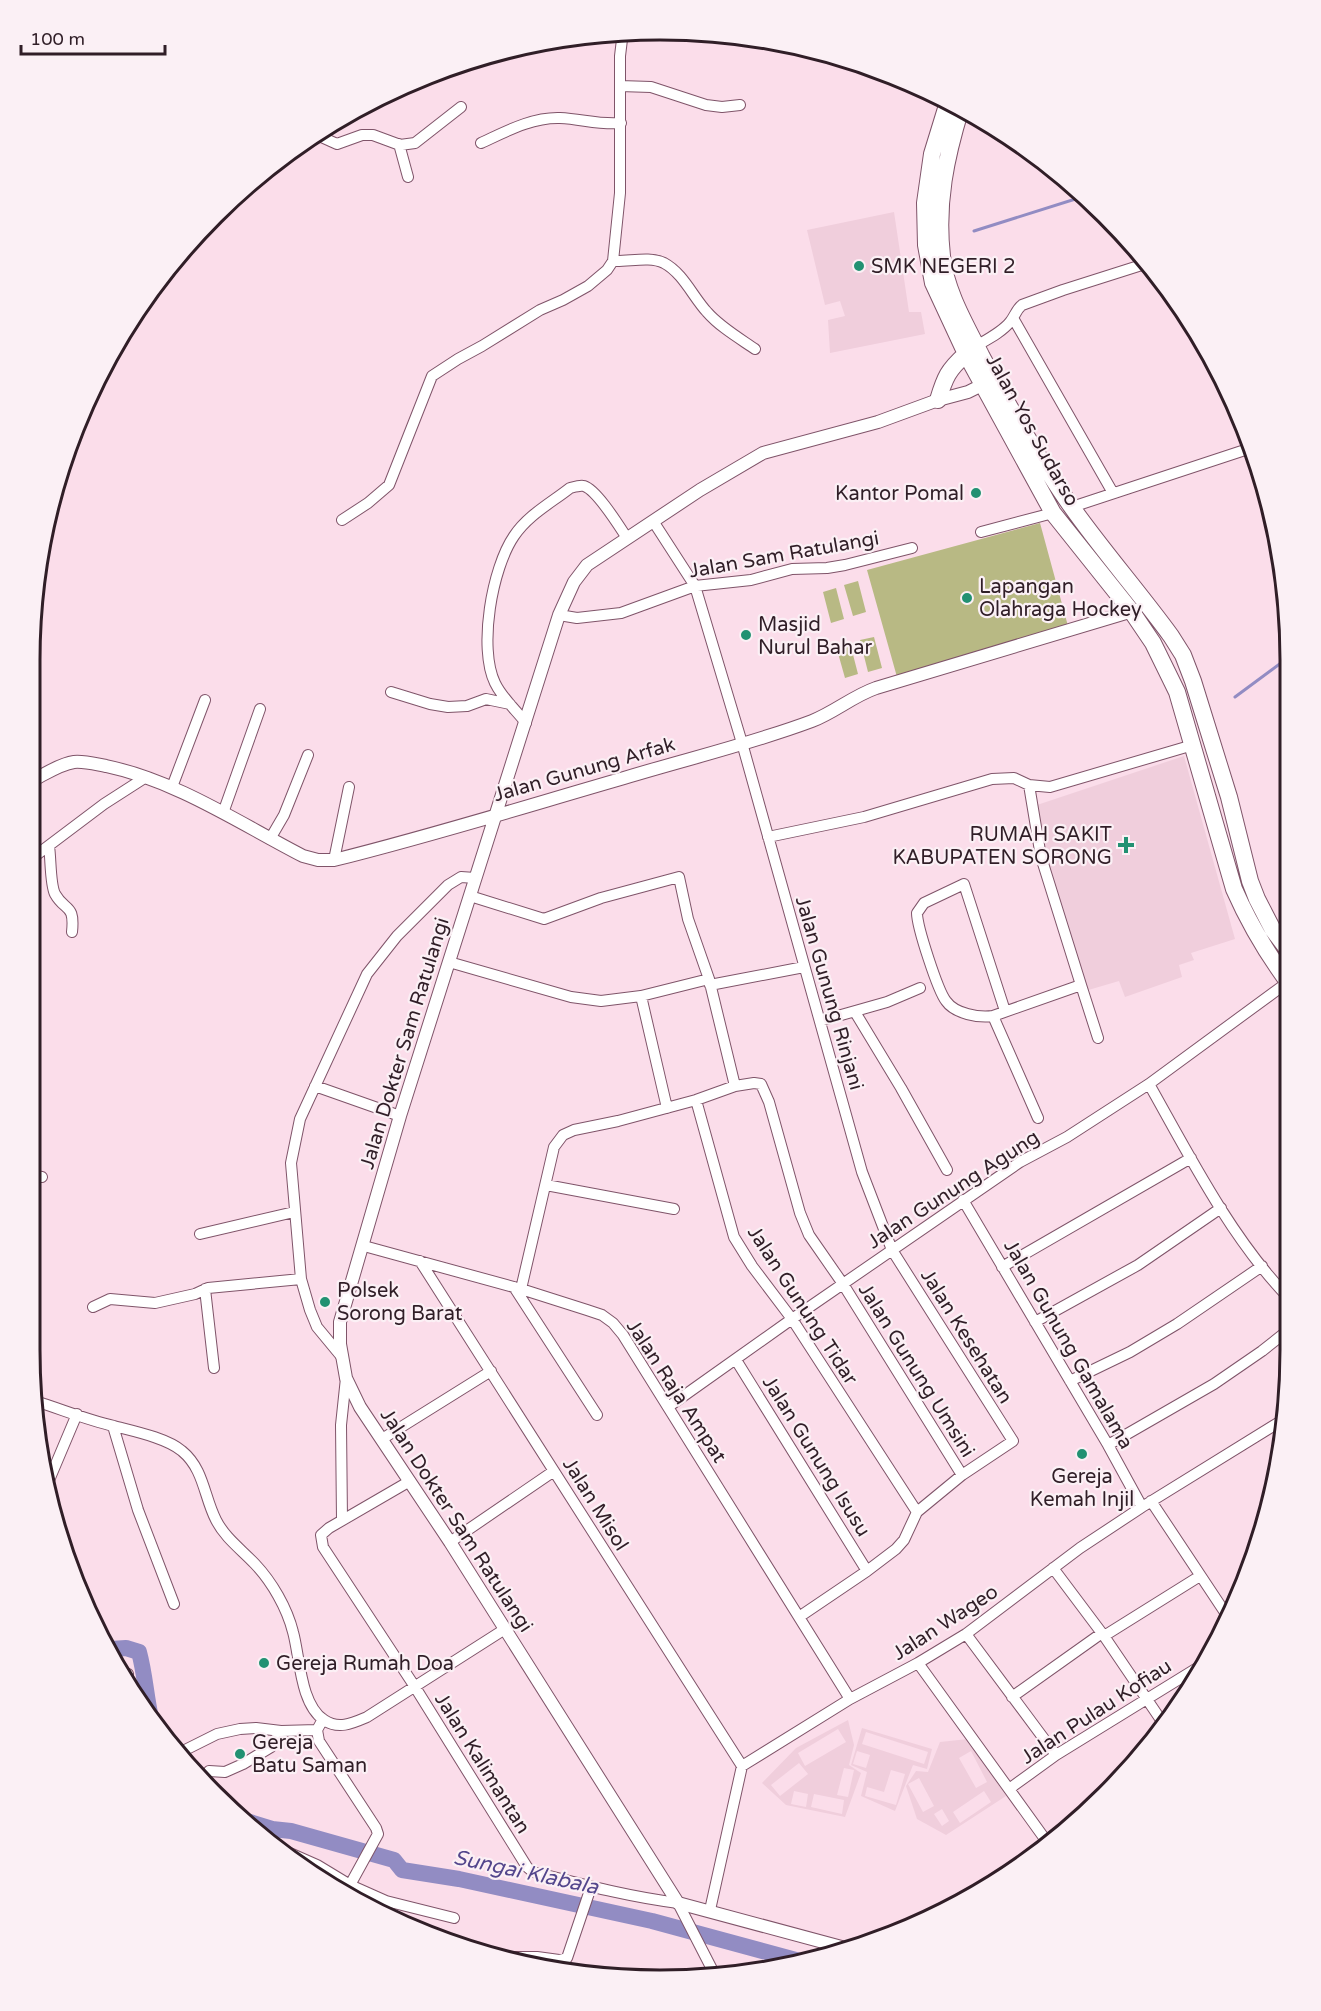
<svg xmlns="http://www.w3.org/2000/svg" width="1321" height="2011" font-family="'Varela Round',sans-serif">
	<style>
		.built { fill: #f0cedc; fill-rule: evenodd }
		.green { fill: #b8b984 }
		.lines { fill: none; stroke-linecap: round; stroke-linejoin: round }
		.stream { stroke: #928cc3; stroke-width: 3 }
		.river { stroke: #928cc3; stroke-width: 16 }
		.minor-casing { stroke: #7f5469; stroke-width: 12 }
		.tertiary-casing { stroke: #7f5469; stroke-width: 14 }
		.trunk-casing { stroke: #7f5469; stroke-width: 18 }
		.minor { stroke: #fff; stroke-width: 10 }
		.tertiary { stroke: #fff; stroke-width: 12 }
		.trunk { stroke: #fff; stroke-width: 16 }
		.poi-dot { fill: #229172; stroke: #fbf0f5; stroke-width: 2 }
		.labels { text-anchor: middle; stroke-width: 4.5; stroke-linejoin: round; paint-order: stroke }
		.poi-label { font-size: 20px; fill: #301e27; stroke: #fbf0f5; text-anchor: start }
		.street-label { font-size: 20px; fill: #301e27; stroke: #fbf0f5 }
		.water-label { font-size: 21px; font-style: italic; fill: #53468c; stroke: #fbf0f5 }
		.rim { fill: none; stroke: #301e27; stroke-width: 3 }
	</style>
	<rect width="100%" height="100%" fill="#fbddea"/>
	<!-- built -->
	<path class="built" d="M894 212 909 312H921L925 334 830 353 828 320 845 316 840 301 825 305 807 230Z
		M1184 756 1235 939 1191 953 1194 960 1179 965 1182 977 1125 997 1119 981 1085 991 1053 885 1034 806Z
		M848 1720 854 1745 849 1765 861 1773 845 1817 786 1805 762 1783 796 1748ZM838 1729 846 1742 805 1766 798 1753ZM799 1763 808 1774 780 1796 771 1785ZM844 1768 854 1770 848 1797 837 1795ZM794 1791 808 1794 806 1807 791 1804ZM814 1794 844 1800 842 1814 811 1807Z
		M862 1728 932 1749 927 1769 913 1765 895 1811 861 1796 867 1772 851 1765ZM866 1732 928 1752 924 1764 862 1744ZM857 1751 870 1755 866 1768 853 1764ZM891 1770 905 1774 896 1805 865 1796 867 1787 884 1792Z
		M968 1739 1006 1796 946 1835 917 1819 906 1786 916 1771 928 1772 940 1742ZM971 1751 987 1782 976 1788 959 1758ZM919 1778 934 1806 923 1812 908 1784ZM984 1791 991 1802 960 1823 953 1812ZM942 1809 949 1821 942 1826 934 1814Z"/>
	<!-- green -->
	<path class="green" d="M1040 523 1068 626 897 677 867 570Z
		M858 581 866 612 853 616 844 585Z
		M836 588 844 619 831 623 823 592Z
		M874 637 882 668 868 672 860 640Z
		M850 643 858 674 845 678 836 646Z"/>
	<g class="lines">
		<!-- stream -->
		<path class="stream" d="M974 231 1085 196
			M1235 697 1289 657"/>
		<!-- river -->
		<path class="river" d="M111 1649 126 1648 139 1652C145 1674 146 1696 151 1718
			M240 1819 272 1829 291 1831 394 1860 402 1870 459 1879 652 1921 807 1963"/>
		<!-- minor casing -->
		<g class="minor-casing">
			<path id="minor" d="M620 86 651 87 706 105 722 107 740 105
				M317 135 337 144 362 135H373L400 145 415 143 461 107
				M481 143C505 132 532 117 560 118 582 119 599 125 621 123
				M399 144 408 177
				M613 261C629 262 649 256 664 263 683 273 693 297 707 312 720 327 739 338 755 349
				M1013 318 1113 493
				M976 346C988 339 1002 332 1010 322 1015 316 1016 310 1022 305L1063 290 1148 263
				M1072 507 1251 448
				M342 520 368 503 389 485 432 376 458 359 482 346 540 310 563 300 588 286 607 270 613 261 620 193V56L623 31
				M653 521 695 586 742 743 862 1172 892 1250 1013 1441 962 1475 917 1512 904 1540 896 1549 867 1571 799 1617
				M981 532 1053 513
				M559 615 577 618 621 613 695 586 751 580 792 569 827 568 845 565 912 548
				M391 692 430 704 448 707 467 706 486 699 510 704
				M526 723C516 710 502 698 495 683 478 648 492 568 514 536 528 515 551 503 570 488 574 487 580 485 584 486 597 490 619 526 627 538
				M172 787 205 700
				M223 813 260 709
				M768 837 864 817 992 779 1014 778 1029 785 1050 787 1193 745
				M270 839 284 815 308 755
				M49 846C51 859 50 884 55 894 65 912 75 903 72 932
				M35 856 104 804 146 777
				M334 860 349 787
				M470 896 544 919 601 898 679 877 688 919 709 979 735 1086
				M449 962 571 997 601 1001 641 996 709 979
				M710 985 804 967
				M1081 985 1098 1038
				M641 996 667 1108
				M1005 1011 964 884 924 903 917 913C917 927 938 991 946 1001 955 1014 979 1018 993 1016L1081 985 1041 857 1029 785
				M855 1012 901 1088 947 1170
				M993 1016 1038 1118
				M820 1021 887 1002 920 988
				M1149 1084C1189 1155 1230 1236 1286 1295
				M315 1086 400 1116
				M696 1100 734 1237 752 1266 792 1319 917 1512
				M35 1176 42 1177
				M546 1185 674 1209
				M963 1200 1108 1445 1142 1507
				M200 1234 294 1212
				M364 1246 521 1289 587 1310 602 1315 613 1323 623 1335 850 1699
				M420 1261 742 1766
				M1002 1267 1191 1158
				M514 1287 597 1415
				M205 1289 214 1368
				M521 1289 554 1147 563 1135 574 1130 618 1121 696 1100 735 1086 754 1083 761 1084 769 1102 800 1213 809 1235 843 1284 962 1475
				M93 1307 110 1299 155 1303 195 1294 208 1288 301 1279
				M1035 1322 1138 1265 1221 1208
				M341 1356 317 1327 310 1310 301 1279 291 1163 300 1119 367 974 397 936 448 885 461 877 475 878
				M736 1360 867 1571
				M1070 1381 1130 1352 1177 1324 1262 1266
				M35 1401C61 1409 87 1420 114 1426 133 1431 167 1438 182 1451 204 1469 204 1497 216 1520 225 1538 242 1550 255 1564 272 1582 287 1608 293 1632 300 1657 300 1704 324 1720 339 1730 353 1723 367 1717L505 1629
				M668 1407 792 1319 1020 1162 1067 1137 1149 1084 1288 982
				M113 1426 138 1510 174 1604
				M382 1439 491 1371
				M1108 1445 1214 1384 1262 1351 1286 1332
				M410 1481 329 1528 321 1535 323 1547 415 1687 527 1867 533 1872C581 1884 629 1897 678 1903L716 1977
				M47 1485 77 1414
				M1151 1501 1230 1620
				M342 1520 341 1425 346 1378
				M450 1542 554 1471
				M1053 1568 1104 1636 1163 1723
				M966 1634 1056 1755
				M1104 1636 1200 1576
				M918 1663 1050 1846
				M124 1675 128 1674
				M1012 1697 1102 1633
				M179 1753 217 1734 240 1729 256 1728 281 1731 317 1730
				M209 1771 225 1772 243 1764 271 1747 281 1731
				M1009 1789 1056 1755 1202 1665
				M283 1850 317 1865 350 1885 378 1834 376 1828 319 1741 317 1730 323 1719
				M350 1885 386 1901 454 1918
				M710 1910 742 1766 850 1699 918 1663 966 1634 1080 1548 1142 1507 1286 1418
				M500 1957H537L559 1960 567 1958 591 1887"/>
		</g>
		<!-- tertiary casing -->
		<g class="tertiary-casing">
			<path id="tertiary" d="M35 779C47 773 60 764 74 762 84 761 95 764 106 766 177 781 239 823 303 856L318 860H334C431 836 527 806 624 778 686 759 751 744 812 721 835 712 853 696 876 688L1136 610
				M849 1949 678 1903 450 1542 360 1407 346 1378 340 1344V1322L400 1116 559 615 574 582 587 565 700 490 763 453 878 422 938 400 968 392 988 382"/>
		</g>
		<!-- trunk casing -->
		<g class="trunk-casing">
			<path id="trunk" d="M948 102 932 154 925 203 926 245 933 283 966 354 1053 513 1132 612 1153 643 1177 692 1234 889C1249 923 1266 952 1288 982
				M961 108C946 157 936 203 942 256 946 292 966 325 982 357 1009 407 1038 459 1071 506 1102 550 1139 592 1171 636L1183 655 1193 681 1229 797 1250 881 1257 899 1273 930 1288 950
				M938 400C945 377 948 370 966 354"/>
		</g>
		<!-- minor -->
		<use href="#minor" class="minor"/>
		<!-- tertiary -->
		<use href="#tertiary" class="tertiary"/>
		<!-- trunk -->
		<use href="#trunk" class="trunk"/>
	</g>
	<!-- markers -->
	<g class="poi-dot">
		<circle cx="859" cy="266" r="6"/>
		<circle cx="976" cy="493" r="6"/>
		<circle cx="967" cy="598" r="6"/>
		<circle cx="746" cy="635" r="6"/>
		<path d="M1123 836h6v6h6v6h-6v6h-6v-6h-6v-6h6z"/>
		<circle cx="325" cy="1302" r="6"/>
		<circle cx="1082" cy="1454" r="6"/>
		<circle cx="264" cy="1663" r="6"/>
		<circle cx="240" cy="1754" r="6"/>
	</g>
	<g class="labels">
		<!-- poi labels -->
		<g class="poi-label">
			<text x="871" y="273">SMK NEGERI 2</text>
			<text x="964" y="500" text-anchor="end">Kantor Pomal</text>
			<text x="979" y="593">Lapangan<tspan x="979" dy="23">Olahraga Hockey</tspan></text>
			<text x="758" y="631">Masjid<tspan x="758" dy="23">Nurul Bahar</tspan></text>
			<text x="1112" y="841" text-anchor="end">RUMAH SAKIT<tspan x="1112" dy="23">KABUPATEN SORONG</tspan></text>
			<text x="337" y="1297">Polsek<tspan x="337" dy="23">Sorong Barat</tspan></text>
			<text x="1082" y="1483" text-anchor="middle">Gereja<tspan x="1082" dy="23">Kemah Injil</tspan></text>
			<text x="276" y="1670">Gereja Rumah Doa</text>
			<text x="252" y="1749">Gereja<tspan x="252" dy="23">Batu Saman</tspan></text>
		</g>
		<!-- street labels -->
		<g class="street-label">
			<text transform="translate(1033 430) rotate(61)" y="7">Jalan Yos Sudarso</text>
			<text transform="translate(784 554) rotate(-10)" y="7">Jalan Sam Ratulangi</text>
			<text transform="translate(584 769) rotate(-16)" y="7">Jalan Gunung Arfak</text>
			<text transform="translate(830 993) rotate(74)" y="7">Jalan Gunung Rinjani</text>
			<text transform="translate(404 1043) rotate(-73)" y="7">Jalan Dokter Sam Ratulangi</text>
			<text transform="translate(953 1189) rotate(-33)" y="7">Jalan Gunung Agung</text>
			<text transform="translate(803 1305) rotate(57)" y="7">Jalan Gunung Tidar</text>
			<text transform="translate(967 1336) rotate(58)" y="7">Jalan Kesehatan</text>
			<text transform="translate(1069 1344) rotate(60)" y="7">Jalan Gunung Gamalama</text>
			<text transform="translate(917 1370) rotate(58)" y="7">Jalan Gunung Umsini</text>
			<text transform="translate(677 1391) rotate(57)" y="7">Jalan Raja Ampat</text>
			<text transform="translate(817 1456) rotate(58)" y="7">Jalan Gunung Isusu</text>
			<text transform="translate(596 1504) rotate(58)" y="7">Jalan Misol</text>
			<text transform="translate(457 1520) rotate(57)" y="7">Jalan Dokter Sam Ratulangi</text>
			<text transform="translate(945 1622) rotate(-33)" y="7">Jalan Wageo</text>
			<text transform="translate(1096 1711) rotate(-33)" y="7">Jalan Pulau Kofiau</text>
			<text transform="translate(483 1763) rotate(58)" y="7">Jalan Kalimantan</text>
		</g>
		<!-- water labels -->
		<g class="water-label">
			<text transform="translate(526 1872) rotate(12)" y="7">Sungai Klabala</text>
		</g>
	</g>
	<!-- crop -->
	<path d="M0 0H1321V2011H0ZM660 40H660A620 620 0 0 1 1280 660V1350A620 620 0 0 1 660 1970H660A620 620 0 0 1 40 1350V660A620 620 0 0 1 660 40Z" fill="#fbf0f5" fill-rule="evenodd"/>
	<path class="rim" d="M660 40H660A620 620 0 0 1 1280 660V1350A620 620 0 0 1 660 1970H660A620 620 0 0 1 40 1350V660A620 620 0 0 1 660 40Z"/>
	<!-- scale -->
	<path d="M21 45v9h144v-9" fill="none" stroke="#301e27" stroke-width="3"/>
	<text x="30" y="45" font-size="18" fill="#301e27" stroke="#fbf0f5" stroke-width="4.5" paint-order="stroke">100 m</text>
</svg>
